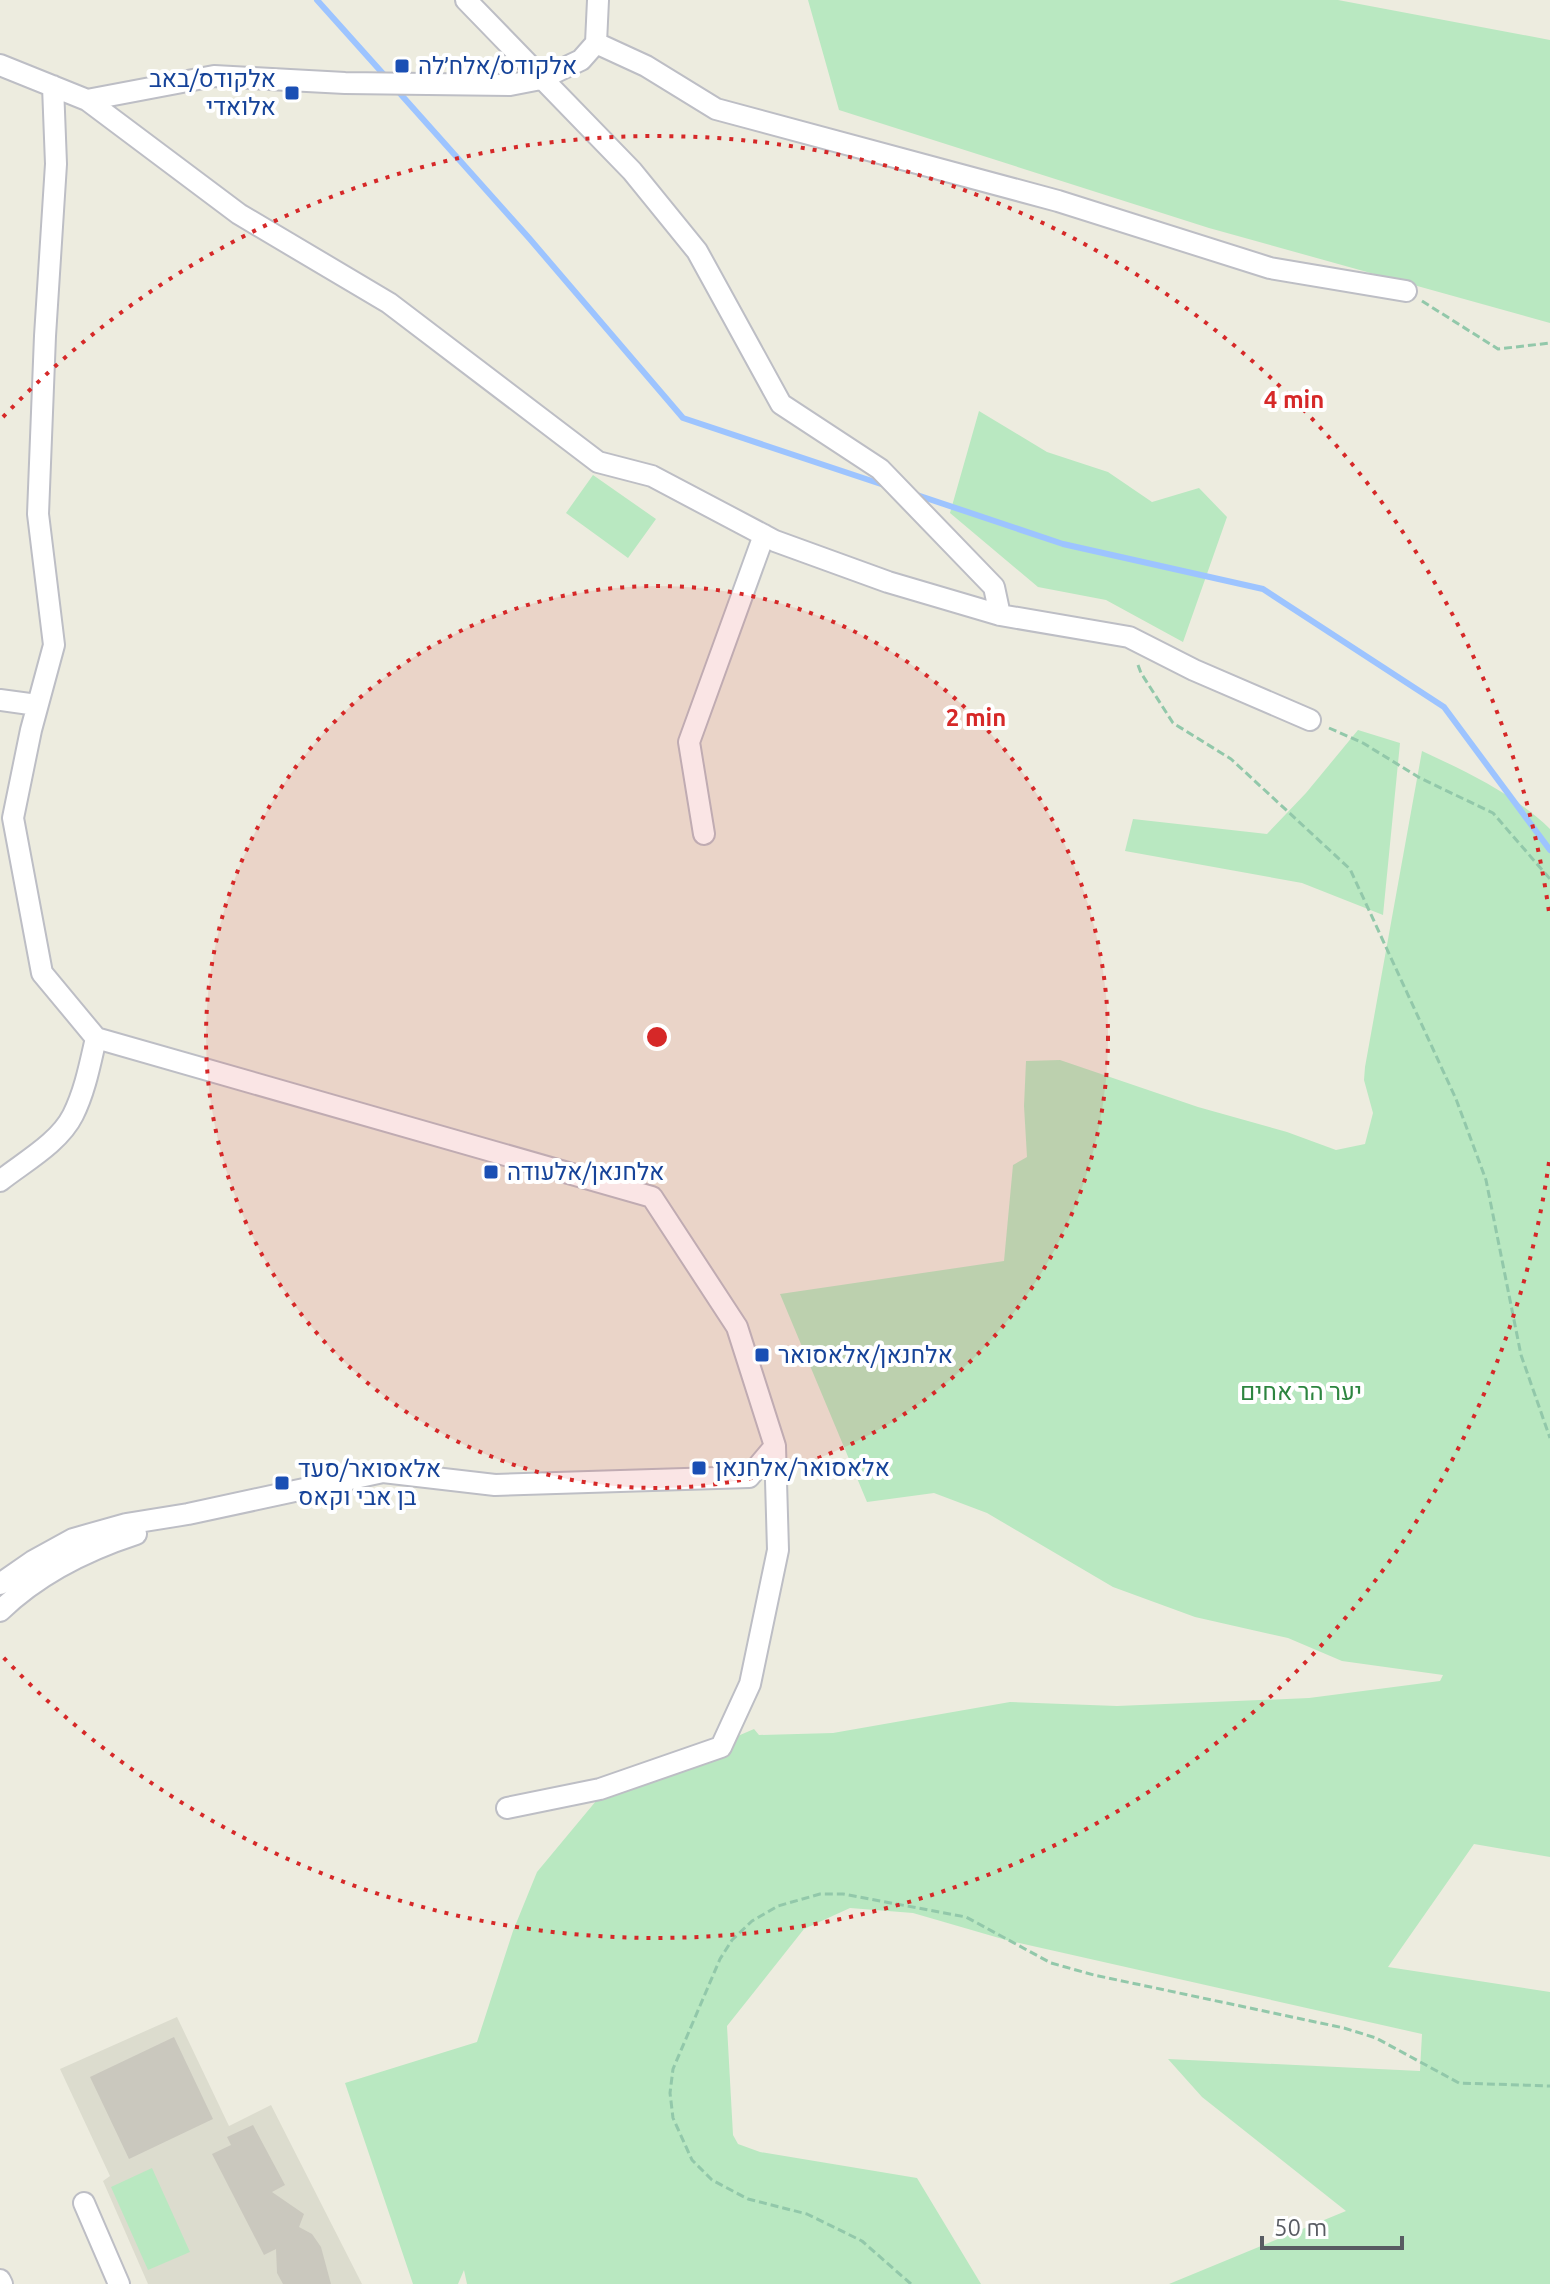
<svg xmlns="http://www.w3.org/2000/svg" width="1550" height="2284" font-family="Ubuntu,Heebo,sans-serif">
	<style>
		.education { fill: #dcdcce }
		.green { fill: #b9e8c1 }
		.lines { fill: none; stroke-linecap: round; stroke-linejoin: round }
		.stream { stroke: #9dc4ff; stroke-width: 6 }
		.building { fill: #cac8be }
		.minor-casing { stroke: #bdbec5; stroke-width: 24 }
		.path { stroke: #92c8aa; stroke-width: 3; stroke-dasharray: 8 4; stroke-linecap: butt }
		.minor { stroke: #fff; stroke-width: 20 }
		.ring { fill: none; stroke: #d62828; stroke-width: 4; stroke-dasharray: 4 8 }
		.transit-dot { fill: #1a4fb4; stroke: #fff; stroke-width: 3 }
		.labels { text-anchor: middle; stroke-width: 8; stroke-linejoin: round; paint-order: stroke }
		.transit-label { font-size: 24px; fill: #164399; stroke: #fff; text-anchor: start }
		.park-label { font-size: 24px; fill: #2d8540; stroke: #fff }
		.centre { fill: #d62828; stroke: #fff; stroke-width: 4 }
		.ring-label { font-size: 24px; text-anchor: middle; font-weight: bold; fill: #d62828; stroke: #fff; stroke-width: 8; stroke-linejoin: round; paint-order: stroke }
	</style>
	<rect width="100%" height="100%" fill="#edecdf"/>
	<!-- education -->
	<path class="education" d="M177 2017 229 2126 271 2105 362 2284H148L103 2181 110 2176 60 2069Z"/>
	<!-- green -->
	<path class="green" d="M808 0H1338L1550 40V323L1209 228 839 110Z
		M979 411 1047 452 1108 472 1152 502 1199 488 1227 517 1183 642 1106 600 1038 587 950 513Z
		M593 475 656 519 628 558 566 513Z
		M1358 730 1400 743 1383 915 1302 883 1125 851 1133 819 1267 834 1306 793Z
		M1422 751C1467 772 1514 794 1550 829V1857L1474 1844 1388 1967 1550 1992V2284H1169L1346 2211 1202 2097 1168 2059 1420 2071 1422 2034 1006 1940 913 1913 850 1908 804 1929 727 2026 733 2135 738 2144 760 2152 917 2178 981 2284H467L464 2270 458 2284H413L345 2083 477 2042 513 1931 537 1872 601 1795 754 1729 759 1735 833 1733 1010 1702 1117 1706 1309 1698 1440 1681 1443 1675 1342 1661 1288 1638 1195 1617 1113 1587 987 1513 934 1493 867 1502 780 1294 1004 1261 1013 1165 1027 1157 1024 1106 1026 1061 1060 1060 1198 1107 1287 1132 1336 1150 1365 1144 1373 1113 1364 1080 1365 1067Z
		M152 2168 190 2252 148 2270 111 2187Z"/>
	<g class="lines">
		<!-- stream -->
		<path class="stream" d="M317 0 386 77
			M396 89 529 238 683 418 884 485
			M914 494 1063 544 1263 589 1444 707 1550 850"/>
	</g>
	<!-- building -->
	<path class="building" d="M174 2037 213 2119 129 2159 90 2077Z
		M253 2125 285 2185 272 2192 304 2214 299 2227 312 2234 321 2247 331 2284H283L277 2273 276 2249 264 2255 212 2154 231 2145 227 2137Z"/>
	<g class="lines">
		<!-- minor casing -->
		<g class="minor-casing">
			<path id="minor" d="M466 0 632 171 697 251 781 404 880 469 994 587 1000 615
				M596 43 646 66 716 109 1058 201 1270 268 1406 291
				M0 65 87 100 214 76 345 83 510 85 541 79 581 60 596 43 598 0
				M87 100 239 214 389 303 598 462 652 476 775 541 888 582 1000 615 1129 637 1194 670 1310 720
				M0 700 37 705
				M704 834 689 742 764 535
				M0 1181C24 1162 59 1143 73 1115 85 1091 90 1064 96 1038
				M0 1584 33 1561 73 1539 126 1524 188 1514 383 1472 495 1485 749 1477 775 1446 737 1327 652 1197 96 1038 42 973 13 818 31 730 54 645 38 514 45 336 56 164 53 86
				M0 1611C37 1575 87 1550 136 1534
				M507 1808 600 1789 721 1747 750 1684 778 1550 775 1446
				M84 2203 119 2284
				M0 2280 2 2284"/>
		</g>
		<!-- path -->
		<path class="path" d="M1422 301 1498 349 1550 343
			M1138 665 1141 673 1173 723 1231 759 1350 869 1456 1099 1486 1180 1521 1355 1550 1438
			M1329 728 1363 743 1420 778 1493 813 1550 879
			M911 2284 862 2241 807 2214 748 2199 712 2180 692 2160 673 2118 670 2093 673 2069 720 1959 732 1940 752 1921 778 1906 820 1894H843L966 1917 1051 1963 1094 1975 1344 2028 1376 2038 1459 2083 1550 2086"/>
		<!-- minor -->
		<use href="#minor" class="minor"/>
	</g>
	<!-- distance rings -->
	<circle cx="657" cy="1037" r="451" fill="#d62828" fill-opacity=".12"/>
	<g class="ring">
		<circle cx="657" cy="1037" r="451"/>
		<path d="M1549 1162A901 901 0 0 1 3 1657M3 417A901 901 0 0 1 1549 912"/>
	</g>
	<!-- markers -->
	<g class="transit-dot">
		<rect x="394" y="58" width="16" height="16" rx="4"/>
		<rect x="284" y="85" width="16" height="16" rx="4"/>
		<rect x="483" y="1164" width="16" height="16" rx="4"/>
		<rect x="754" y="1347" width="16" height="16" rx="4"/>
		<rect x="691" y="1460" width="16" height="16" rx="4"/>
		<rect x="274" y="1475" width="16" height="16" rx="4"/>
	</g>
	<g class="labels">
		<!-- transit labels -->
		<g class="transit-label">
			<text x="418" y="74">אלקודס/אלח׳לה</text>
			<text x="276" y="87" text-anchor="end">אלקודס/באב<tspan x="276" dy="28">אלואדי</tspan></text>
			<text x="507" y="1180">אלחנאן/אלעודה</text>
			<text x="778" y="1363">אלחנאן/אלאסואר</text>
			<text x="715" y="1476">אלאסואר/אלחנאן</text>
			<text x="298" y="1477">אלאסואר/סעד<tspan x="298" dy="28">בן אבי וקאס</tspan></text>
		</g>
		<!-- park labels -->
		<g class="park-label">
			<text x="1301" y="1400">יער הר אחים</text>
		</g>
	</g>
	<circle cx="657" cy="1037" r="12" class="centre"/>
	<g class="ring-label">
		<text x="1294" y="408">4 min</text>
		<text x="976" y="726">2 min</text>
	</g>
	<!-- scale -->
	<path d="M1262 2236v12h140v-12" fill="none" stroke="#585b62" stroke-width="4"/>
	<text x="1274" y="2236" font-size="24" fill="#585b62" stroke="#ffffff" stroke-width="6" paint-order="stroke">50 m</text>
</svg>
